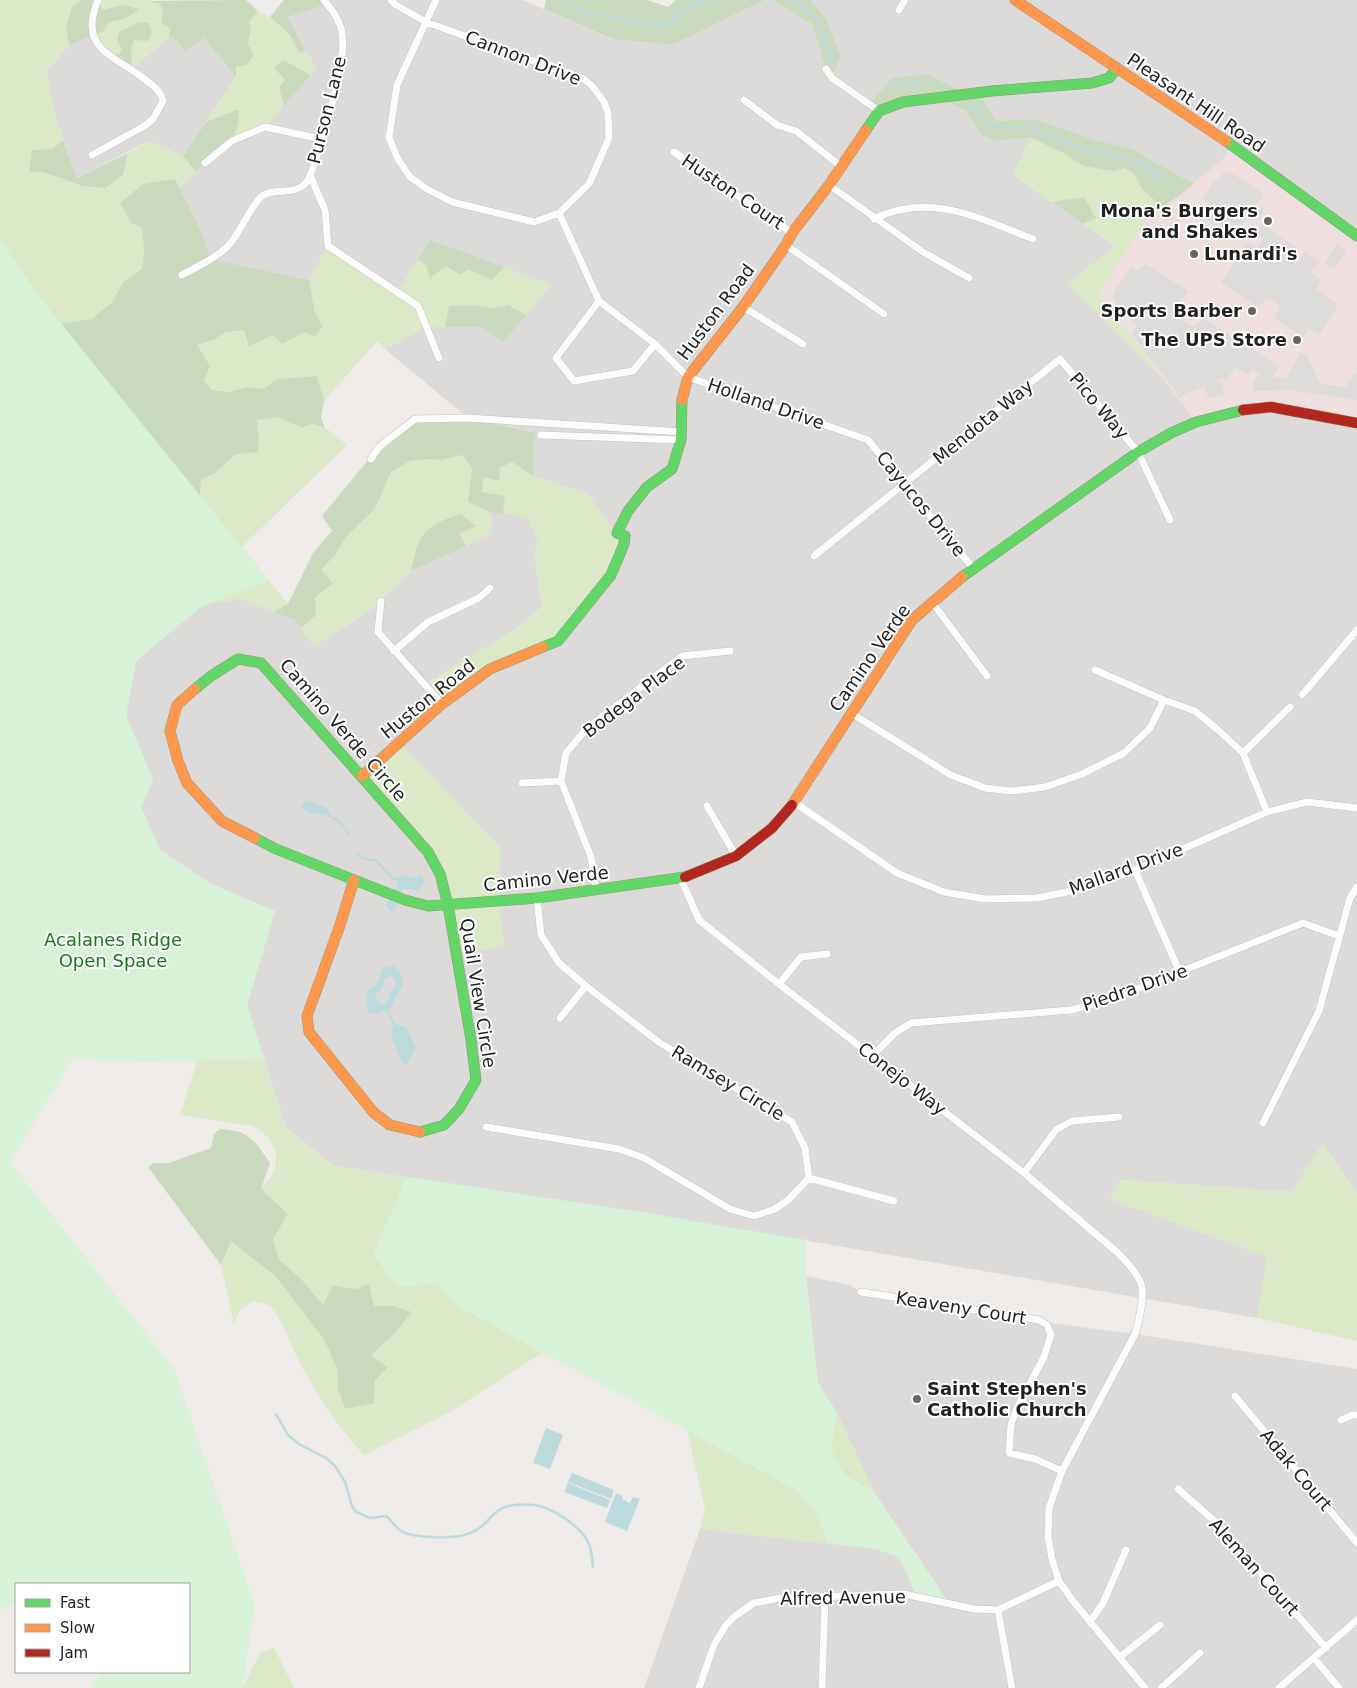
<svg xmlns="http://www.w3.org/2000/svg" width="1357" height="1688" font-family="'DejaVu Sans',sans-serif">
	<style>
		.residential { fill: #dddbd9; fill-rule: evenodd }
		.commercial { fill: #efdfde }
		.religious { fill: #dcdad9 }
		.grass { fill: #dbe9c8; fill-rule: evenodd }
		.forest { fill: #cadabe }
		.park { fill: #d7f2d6 }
		.parking { fill: #dedcdb }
		.water { fill: #bddadf; fill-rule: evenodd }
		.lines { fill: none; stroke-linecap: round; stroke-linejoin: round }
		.stream { stroke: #bddadf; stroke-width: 2.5 }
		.street-casing { stroke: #c5c3c2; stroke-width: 8 }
		.fast-casing { stroke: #969681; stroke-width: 11 }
		.slow-casing { stroke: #969681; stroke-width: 11 }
		.jam-casing { stroke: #969681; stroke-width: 11 }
		.street { stroke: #fcfcfc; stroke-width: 7 }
		.fast { stroke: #63d668; stroke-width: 10 }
		.slow { stroke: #ff974d; stroke-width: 10 }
		.jam { stroke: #b3261e; stroke-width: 10 }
		.poi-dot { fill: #676665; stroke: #fff; stroke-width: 2 }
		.labels { text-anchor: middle; stroke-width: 4; stroke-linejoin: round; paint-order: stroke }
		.street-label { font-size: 18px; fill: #1f1f1f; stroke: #fff }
		.poi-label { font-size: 18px; font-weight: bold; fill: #1f1f1f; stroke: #fff; text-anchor: end }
		.park-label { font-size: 18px; fill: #107a15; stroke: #fff }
	</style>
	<rect width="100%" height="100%" fill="#eeebe8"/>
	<!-- residential -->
	<path class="residential" d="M324 0H523L611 39 672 45 765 0H772L812 24 826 69V18L810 0H1357V236L1232 146 1222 160 1194 184 1134 150 1094 141 1035 119 996 121 979 93 940 97 966 111 981 135 992 141 1030 138 1013 175 1115 246 1068 284 1163 378 1196 422 1271 407 1357 423V1194L1323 1143 1292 1192 1120 1180 1111 1199 1268 1257 1257 1318 640 1212 334 1166 286 1128 247 1005 275 911 211 884 160 850 141 807 153 779 126 716 136 661 202 605 241 599 295 620 314 646 363 615 381 601 411 571 491 534 492 513 514 514 529 520 539 544 534 552 542 607 516 628 490 669 558 641 588 494 533 476 535 433 468 418 385 349 426 327H482L503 342 551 285 398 293 328 246 309 280 209 259 201 231 179 189 205 163 232 141 265 127 316 69 287 17 326 4ZM470 818 500 847 499 901Z
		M93 34 132 69 169 37 178 42 204 38 236 77 183 156 149 141 77 178 55 117 46 71 69 45Z
		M806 1276 850 1285 861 1292 1042 1322 1135 1334 1357 1369V1688H644L700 1529 876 1549 899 1557 917 1597 1009 1453 1011 1425 1030 1383 970 1370 941 1356 904 1353 818 1383Z"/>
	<!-- commercial -->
	<path class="commercial" d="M1233 146 1357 236V423L1271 407 1196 422 1099 294 1146 221 1222 160Z"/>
	<!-- religious -->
	<path class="religious" d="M904 1353 941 1356 970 1370 1030 1383 1016 1410 1009 1453 1007 1494 974 1609 949 1603 874 1492 837 1413 818 1383Z"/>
	<!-- grass -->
	<path class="grass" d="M0 0H93L82 1 66 26 69 45 46 71 55 117 63 140 52 149 43 172 83 186 123 175 128 153 149 141 183 156 196 172 179 189 174 179 142 226 144 251 142 269 124 281 112 302 92 319 201 480C223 469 240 452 259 438L257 420 278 417 302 428C321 419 332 433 347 445L242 547 288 604 274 612 241 599 202 605 177 627 130 643 126 716 153 779 141 807 149 825 0 796Z
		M98 0H147L160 4 170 28 169 37 132 69 131 51 134 40H148L139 22 119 32 117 40 122 51 113 58 93 34 108 22 125 19 121 5 103 10Z
		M258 11 270 17 290 35 299 53 306 52 316 69 311 75 283 60 274 68 285 80 279 87 284 106 265 127 232 141 239 109 206 122 236 77V67L248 44 251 30 249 21Z
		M1030 138 1063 153 1083 166 1113 171 1125 168 1134 174 1142 189 1163 208 1146 221 1099 294 1163 378 1067 284 1115 246 1083 224 1096 218 1084 198 1052 202 1013 175Z
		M328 246 397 293 418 259 426 265 446 266 461 275 468 269 492 280 504 267 551 285 526 315 507 305 490 308 474 305 449 306 445 327H426L385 349 377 341 324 401 317 376 277 379 264 389 248 387 228 392 212 390 204 380 197 345 214 340 225 332 244 330 273 335 304 332 323 325 315 313 309 280Z
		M463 455 472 469 469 502 492 513 491 534 466 546 460 534 475 526 415 552 411 571 381 601 363 615 314 646 301 628 316 615 315 598 332 583 321 570 335 555 347 536 375 509 391 472 410 461 428 459 441 460Z
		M512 462 533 476 588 494 624 544 611 575 558 641 490 669 442 704 425 684 516 628 542 607 534 552 539 544 529 520 514 514H503L505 496 482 492 484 477Z
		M399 742 500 847 499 901 504 946 456 954 440 874 362 776Z
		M160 850 211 884 275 911 247 1005 286 1128 334 1166 640 1212 806 1240V1276L818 1383 837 1413 874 1492 949 1603 917 1597 899 1557 876 1549 700 1529 705 1509 687 1430 528 1345 542 1353 450 1412 364 1455C338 1428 316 1393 298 1359 291 1346 279 1312 268 1305 264 1303 257 1302 253 1301L239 1311 234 1325 221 1265 231 1241 275 1276 324 1339 337 1369 338 1389 371 1355 395 1333 394 1306H374L369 1284 355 1289 333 1285 323 1305 302 1280 279 1259 273 1239 288 1214 261 1189C265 1184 271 1178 273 1173 282 1154 270 1134 253 1126L180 1115 197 1061 187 1035ZM437 1284 478 1302 457 1306Z
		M1323 1143 1357 1194V1341L1257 1318 1267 1257 1110 1199 1120 1180 1291 1192Z
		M274 1648 294 1688H243L260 1652Z"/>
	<!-- forest -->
	<path class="forest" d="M82 0H98L103 10 121 5 139 9 125 19 109 22 104 31 69 45 66 26 72 7Z
		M246 0 258 11 249 22 251 30 248 44 254 55 247 65 236 67V77L204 38 185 52 178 42 169 37 170 28 161 22 163 12 160 4 147 1Z
		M284 0H324L327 4 288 17 306 52 299 53 290 35 270 17Z
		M546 0H647L668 7 676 0H765L672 45 612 39 544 9Z
		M772 0H810L826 18 840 56 832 78 826 69 812 24Z
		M139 22 148 23 152 32 148 41 134 40 131 51 132 69 113 58 122 51 117 40 119 32Z
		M283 60 311 75 284 106 279 87 285 80 274 68Z
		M928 74 966 94 979 93 996 121 1035 119 1094 140 1134 150 1194 184 1163 208 1142 189 1134 174 1125 168 1113 171 1083 166 1063 153 1031 138 993 141 981 135 966 111 940 98 879 111 869 105 892 78Z
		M239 109C240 145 218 150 196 172L183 156 206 122Z
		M63 140 77 178 128 153 123 175 105 188 83 186 43 172H29L32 150 52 149Z
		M175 179 201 231 210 259 309 280 315 313 323 326 315 337 304 332 282 344 273 335 249 346 244 330 225 332 214 340 197 345 210 366 204 380 212 390 228 392 248 387 264 389 277 379 317 376 324 401 321 418 325 428 312 424 302 428 278 417 257 420 259 438 258 452 237 454 216 472 201 480 200 496 61 324 92 319 112 302 124 281 142 269 144 251 142 227 131 223 120 203 143 184Z
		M1084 197 1096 218 1083 224 1052 202Z
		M430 240 504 267 492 280 468 269 461 275 446 266 430 278 426 265 418 259Z
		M474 305 490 308 508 305 526 315 503 342 482 327H445L449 306Z
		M468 418 535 433 533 476 512 462 500 468 499 481 484 477 482 492 505 496 503 514 492 513 468 502 472 469 463 455 441 460 428 459 410 461 391 472 375 509 347 536 335 555 321 570 333 583 315 598 316 615 301 628 295 620 274 612 288 604 313 553 332 531 322 516 379 447 415 419Z
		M461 514 476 526 460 534 466 546 411 571C418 534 425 525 461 514Z
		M220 1129C249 1130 255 1141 270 1163L261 1189 288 1214 273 1239 279 1259 302 1280 323 1305 333 1285 355 1289 369 1284 374 1306H394L412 1312 395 1333 371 1355 388 1367 375 1380 374 1403 345 1409 338 1389 337 1369 324 1339 275 1276 231 1241 221 1265 148 1167 154 1163H169L211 1148 214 1134Z"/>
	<!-- park -->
	<path class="park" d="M0 240 42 300 269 581 202 606 136 661 126 716 153 779 141 807 160 850 211 884 275 911 247 1005 264 1059 147 1062 72 1059 10 1162 174 1369 255 1606 242 1688H92L101 1672H189V1584H16V1604L7 1607 0 1611Z
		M407 1177 640 1212 806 1240V1276L818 1383 837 1413 831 1449 845 1475 874 1492 949 1603 917 1597 899 1557 876 1549 828 1543 816 1514 798 1491 457 1306 437 1284 397 1286 373 1254Z"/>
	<!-- parking -->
	<path class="parking" d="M1224 171 1233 174 1264 194 1257 205 1265 210 1259 220 1248 216 1242 225 1238 222 1231 233 1228 231 1226 234 1199 216 1209 202 1203 199 1215 180 1219 182Z
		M1262 224 1296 247 1290 257 1298 262 1304 252 1319 261 1311 273 1320 280 1317 289 1338 305 1319 335 1309 329 1304 337 1274 318 1280 306 1266 298 1259 308 1221 283 1247 243 1257 248 1263 238 1256 234Z
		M1337 244 1347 250 1334 269 1325 263Z
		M1146 264 1189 291 1181 300 1187 306 1179 318 1194 327 1204 318 1279 366 1273 378H1286L1301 353 1306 354 1320 384 1345 387 1357 370V400L1290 390 1253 391V384L1259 374 1252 369 1248 375 1235 367 1226 381 1221 377 1217 383H1222L1224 395 1208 398 1205 387 1185 394 1180 398 1132 334 1137 325 1114 301 1113 294 1131 267 1138 271Z"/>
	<!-- water -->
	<path class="water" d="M306 800 326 807 330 813V816L310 813 301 806Z
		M400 875 412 878 421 876 425 881 419 890 403 889 395 909 394 911H391L385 905 396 888Z
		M394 966 400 972 403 984 388 1012 382 1011 375 1014 368 1012C366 1005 364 995 370 989 371 987 374 986 376 984 385 976 375 966 394 966ZM390 976 395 980 396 985 389 994 387 1003 381 1004C376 1002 375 999 376 994L382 989 385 979Z
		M395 1025 406 1027 416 1048 407 1065 402 1063 393 1041 391 1030Z
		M546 1428 563 1435 550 1469 533 1463Z
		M572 1473 614 1490 611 1499 568 1482Z
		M568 1483 610 1500 607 1508 564 1492Z
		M616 1493 623 1496 622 1499 630 1503 633 1497 640 1499 627 1531 605 1522Z"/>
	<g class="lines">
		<!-- stream -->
		<path class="stream" d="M565 0 587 13 654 26 670 23 695 3 711 0
			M790 0 806 9 817 20 833 63
			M889 88 909 81 925 83
			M972 103 980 118 990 128 1027 127 1095 153 1138 162 1176 184
			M330 816C340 821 345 826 349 836
			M356 853 365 859 376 860 392 878 398 880
			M388 1012 395 1025
			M276 1414 288 1435 299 1444 326 1458 335 1466 345 1482 352 1506 356 1512 370 1518 386 1516C392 1521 396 1529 403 1532 415 1538 446 1538 460 1536 467 1535 475 1531 481 1527 490 1520 495 1509 508 1506 515 1505 527 1504 534 1505 552 1507 582 1527 589 1544 592 1551 592 1560 593 1567"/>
		<!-- street casing -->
		<g class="street-casing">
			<path id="street" d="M391 0 396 5 426 22 584 79 593 87 604 102 608 113 609 138 589 184 559 213
				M436 0 397 85 389 138 398 159 410 177 427 189 452 202 534 222 559 213 599 301 655 344 688 377 868 440 973 568
				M899 10 905 0
				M826 69 832 78 879 111
				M744 100 777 125 796 131 842 167
				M674 152 792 233
				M92 155 146 125 153 119 163 101C161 91 155 88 147 81 115 55 77 50 98 0
				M205 163 232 141 265 127 321 139
				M310 175 325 210 328 246 418 306 439 358
				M829 185 923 252 969 278
				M874 219C931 191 980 219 1033 239
				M786 245 884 314
				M182 275C198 266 221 256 232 241 241 230 252 204 262 196 275 187 292 196 305 184 315 174 341 73 342 56 343 49 343 40 342 33 340 20 332 10 324 0
				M599 301 556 358 574 381 633 371 655 344
				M743 307 803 344
				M541 435 681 440
				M371 459 379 447 415 419 468 418 681 432
				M814 556 1060 359 1138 452 1170 520
				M381 601 378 632 442 704
				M932 602 987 676
				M394 651 428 622 479 598 490 588
				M1095 670 1164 700 1195 711 1217 729 1243 753 1267 812
				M1302 695 1357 630
				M851 713 951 775 985 788 1011 791 1045 787 1082 774 1124 753 1150 728 1164 700
				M1243 753 1290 707
				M522 783 561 781
				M794 802 897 873 944 892 985 899 1037 898 1086 888 1135 870 1267 812 1307 802 1357 808
				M707 806 736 856
				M1135 870 1180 973
				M681 879 699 920 779 984 1024 1173 1118 1253C1125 1260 1138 1274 1141 1284 1145 1296 1139 1322 1135 1334L1062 1471 1049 1508 1048 1537 1052 1559 1059 1581 1073 1601 1145 1688
				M596 890 591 857 561 781 566 753 587 728 682 656 730 651
				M779 984 801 957 827 954
				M560 1018 586 986
				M872 1056 895 1033 911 1023 1071 1010 1109 1000 1303 923 1339 936
				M1263 1123 1319 1011 1350 898 1357 887
				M486 1127 619 1149 644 1158 730 1209 754 1216 775 1209 788 1200 809 1178 805 1148 792 1122 660 1043 586 986 559 963 541 935 537 898
				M1024 1173 1056 1130 1072 1121 1119 1117
				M809 1178 894 1201
				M861 1292 1039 1320 1047 1325 1051 1335 1044 1357 1016 1410 1011 1425 1009 1453 1035 1459 1062 1471
				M1235 1396 1357 1543
				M1341 1420 1352 1415H1357
				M1178 1489 1220 1526 1326 1648
				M998 1610 1012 1688
				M1090 1622 1103 1603 1126 1550
				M1120 1657 1160 1625
				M1314 1658 1339 1688
				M699 1688 714 1645 726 1625 735 1616 754 1603 781 1598 904 1594 974 1609 998 1610 1059 1581
				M822 1688 825 1597
				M1161 1688 1200 1653
				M1279 1688 1357 1620"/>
		</g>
		<!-- fast casing -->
		<g class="fast-casing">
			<path id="fast" d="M866 130 879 111 903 102 992 91 1092 83 1109 78 1117 68
				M1226 141 1357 236
				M962 577 1138 452 1171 433 1196 422 1243 410
				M543 647 558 641 611 575 624 544 625 536 617 533 628 511 647 487 672 469 681 440 682 400
				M195 689 211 676 238 659 261 663 428 852 440 874 448 905 471 1040 476 1080 459 1109 444 1125 420 1132
				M255 838 276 849 405 900 428 906 537 898 685 877"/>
		</g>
		<!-- slow casing -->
		<g class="slow-casing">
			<path id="slow" d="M1015 0 1226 141
				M682 400 688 377 743 307 786 245 792 233 829 185 866 130
				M195 689 177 705 170 731 178 761 187 783 222 821 255 838
				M362 776 442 704 490 669 543 647
				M792 805 912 620 962 577
				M354 880 340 925 307 1016 309 1032 374 1113 390 1125 420 1132"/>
		</g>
		<!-- jam casing -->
		<g class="jam-casing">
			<path id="jam" d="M1243 410 1271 407 1357 423
				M685 877 736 856 772 828 792 805"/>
		</g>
		<!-- street -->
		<use href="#street" class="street"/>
		<!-- fast -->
		<use href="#fast" class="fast"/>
		<!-- slow -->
		<use href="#slow" class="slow"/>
		<!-- jam -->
		<use href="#jam" class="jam"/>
	</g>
	<!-- markers -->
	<g class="poi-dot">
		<circle cx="1268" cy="221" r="5"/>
		<circle cx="1194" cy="254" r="5"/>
		<circle cx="1252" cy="311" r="5"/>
		<circle cx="1297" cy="340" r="5"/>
		<circle cx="917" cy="1399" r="5"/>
	</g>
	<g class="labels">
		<!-- street labels -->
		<g class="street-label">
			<text transform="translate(523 58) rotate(21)" y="6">Cannon Drive</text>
			<text transform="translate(1196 103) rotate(34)" y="6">Pleasant Hill Road</text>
			<text transform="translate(327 110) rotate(-76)" y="6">Purson Lane</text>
			<text transform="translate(733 192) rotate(34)" y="6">Huston Court</text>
			<text transform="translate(716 312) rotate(-53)" y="6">Huston Road</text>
			<text transform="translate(766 404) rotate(19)" y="6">Holland Drive</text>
			<text transform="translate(1099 406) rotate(50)" y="6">Pico Way</text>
			<text transform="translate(983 422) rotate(-39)" y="6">Mendota Way</text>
			<text transform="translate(921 504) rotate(51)" y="6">Cayucos Drive</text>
			<text transform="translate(870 658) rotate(-55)" y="6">Camino Verde</text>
			<text transform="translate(634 697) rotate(-37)" y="6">Bodega Place</text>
			<text transform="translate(428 699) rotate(-39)" y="6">Huston Road</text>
			<text transform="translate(343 730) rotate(49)" y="6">Camino Verde Circle</text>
			<text transform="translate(1126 869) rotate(-20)" y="6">Mallard Drive</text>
			<text transform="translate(546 879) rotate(-6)" y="6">Camino Verde</text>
			<text transform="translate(1135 988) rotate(-19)" y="6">Piedra Drive</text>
			<text transform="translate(478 993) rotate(81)" y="6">Quail View Circle</text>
			<text transform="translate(902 1079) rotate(38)" y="6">Conejo Way</text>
			<text transform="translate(728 1083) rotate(31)" y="6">Ramsey Circle</text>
			<text transform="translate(961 1308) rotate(9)" y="6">Keaveny Court</text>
			<text transform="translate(1296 1470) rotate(50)" y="6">Adak Court</text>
			<text transform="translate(1254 1567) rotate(48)" y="6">Aleman Court</text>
			<text transform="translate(843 1598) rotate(-1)" y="6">Alfred Avenue</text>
		</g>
		<!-- poi labels -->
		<g class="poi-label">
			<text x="1258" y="217">Mona's Burgers<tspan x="1258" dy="21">and Shakes</tspan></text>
			<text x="1204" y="260" text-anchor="start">Lunardi's</text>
			<text x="1242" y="317">Sports Barber</text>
			<text x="1287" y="346">The UPS Store</text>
			<text x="927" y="1395" text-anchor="start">Saint Stephen's<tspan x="927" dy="21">Catholic Church</tspan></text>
		</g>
		<!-- park labels -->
		<g class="park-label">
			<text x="113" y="946">Acalanes Ridge<tspan x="113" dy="21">Open Space</tspan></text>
		</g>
	</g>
	<!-- legend -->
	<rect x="15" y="1583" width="175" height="90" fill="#ffffff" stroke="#a5a5a5"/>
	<rect x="25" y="1599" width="25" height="8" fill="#63d668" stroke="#a5a5a5"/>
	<text x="60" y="1608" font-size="15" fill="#1f1f1f">Fast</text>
	<rect x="25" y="1624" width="25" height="8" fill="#ff974d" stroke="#a5a5a5"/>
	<text x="60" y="1633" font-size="15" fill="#1f1f1f">Slow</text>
	<rect x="25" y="1649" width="25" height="8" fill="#b3261e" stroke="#a5a5a5"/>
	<text x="60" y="1658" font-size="15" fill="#1f1f1f">Jam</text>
</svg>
